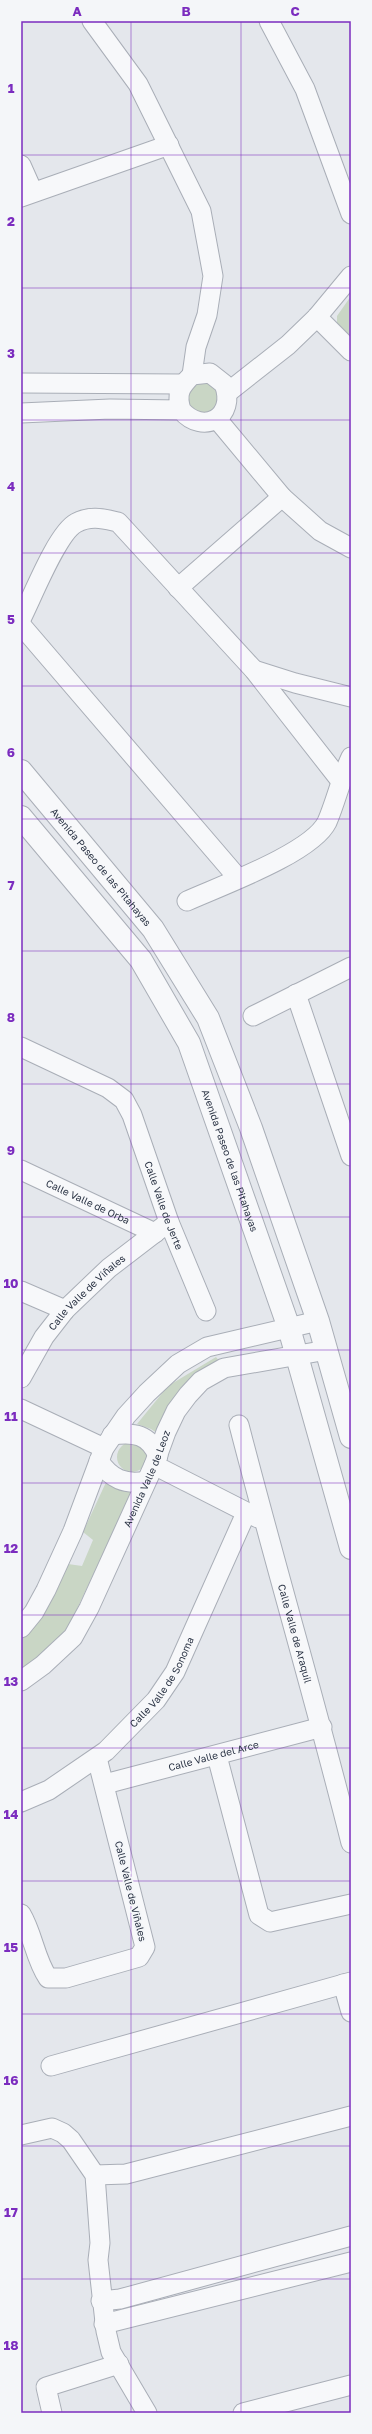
<svg xmlns="http://www.w3.org/2000/svg" width="372" height="2434" font-family="'Golos Text',sans-serif">
	<style>
		.green { fill: #c9d6c5 }
		.lines { fill: none; stroke-linecap: round; stroke-linejoin: round }
		.minor-casing { stroke: #a9aeb7; stroke-width: 21 }
		.tertiary-casing { stroke: #a9aeb7; stroke-width: 24 }
		.minor { stroke: #f7f8fa; stroke-width: 19 }
		.tertiary { stroke: #f7f8fa; stroke-width: 22 }
		.grid { fill: none; stroke: #7b2cbf; stroke-width: 1; stroke-opacity: 0.55 }
		.labels { text-anchor: middle; stroke-width: 3.5; stroke-linejoin: round; paint-order: stroke }
		.street-label { font-size: 10px; fill: #2b3445; stroke: #f4f6f9 }
		.neatline { fill: none; stroke: #7b2cbf; stroke-width: 1.5 }
		.grid-label { font-size: 13px; text-anchor: middle; font-weight: bold; fill: #7b2cbf }
	</style>
	<rect width="100%" height="100%" fill="#e4e7ec"/>
	<!-- green -->
	<path class="green" d="M351 296V340L337 323V316Z
		M187 397a16 16 0 1 1 32 0a16 16 0 1 1-32 0Z
		M216 1357 220 1362 160 1435 151 1429 137 1424 168 1386Z
		M117 1457a15 15 0 1 1 30 0a15 15 0 1 1-30 0Z
		M108 1478 132 1492 68 1628 52 1647 21 1672V1640L39 1621 68 1564 82 1566 93 1540 83 1532Z"/>
	<g class="lines">
		<!-- minor casing -->
		<g class="minor-casing">
			<g id="minor">
				<path d="M92 21 138 84 201 211 213 276 207 315 196 347 192 375"/>
				<path d="M269 21 305 89 351 214"/>
				<path d="M21 165 33 192"/>
				<path d="M21 197 169 145"/>
				<path d="M317 317 351 351"/>
				<path d="M21 383 182 384"/>
				<path d="M227 393 288 345 317 317 351 276"/>
				<path d="M21 413 110 409 181 410C203 436 237 417 224 384L210 373 192 375C180 387 176 393 181 410"/>
				<path d="M217 419 282 497 320 531 351 548"/>
				<path d="M178 588 282 497"/>
				<path d="M21 619C32 598 57 533 76 523 91 515 104 519 118 522L254 670 340 780"/>
				<path d="M21 625 238 878"/>
				<path d="M254 670 295 683 351 697"/>
				<path d="M187 901C220 886 312 853 327 822 336 801 341 778 351 757"/>
				<path d="M296 994 351 1156"/>
				<path d="M253 1016 351 967"/>
				<path id="s1" d="M21 1047 108 1088 124 1100 132 1115 169 1222 206 1311"/>
				<path id="s2" d="M21 1170 155 1233"/>
				<path d="M21 1291 65 1310"/>
				<path id="s3" d="M21 1378 44 1337 65 1310 109 1268 169 1222"/>
				<path d="M21 1409 104 1448"/>
				<path id="s4" d="M239 1425C275 1565 316 1703 351 1843"/>
				<path d="M112 1435C134 1432 149 1434 158 1456"/>
				<path d="M99 1461C111 1479 125 1485 146 1481"/>
				<path d="M154 1465 258 1518"/>
				<path d="M21 1628 34 1612 46 1590 73 1531 104 1448 126 1416 147 1393 178 1364 207 1347 318 1321"/>
				<path id="s5" d="M21 1681 43 1665 73 1637 89 1608 154 1465 166 1432 176 1411 188 1395 201 1381 224 1368 327 1350"/>
				<path d="M217 1756 259 1915 270 1922 351 1904"/>
				<path id="s6" d="M105 1784 322 1727"/>
				<path id="s7" d="M21 1802 49 1790 106 1751 156 1700 175 1672 246 1513"/>
				<path d="M21 1914C33 1934 35 1959 48 1978H66L139 1957 145 1947 97 1758"/>
				<path d="M343 1984 351 2012"/>
				<path d="M51 2066 351 1982"/>
				<path d="M21 2135 52 2128 63 2133 71 2140 95 2175 100 2243 98 2260 106 2331 111 2352 147 2413"/>
				<path d="M95 2175 126 2174 351 2116"/>
				<path d="M101 2301 120 2299 351 2236"/>
				<path d="M104 2324 351 2262"/>
				<path d="M52 2413 46 2387 119 2364"/>
				<path d="M243 2413 351 2385"/>
			</g>
		</g>
		<!-- tertiary casing -->
		<g class="tertiary-casing">
			<g id="tertiary">
				<path id="s8" d="M21 771 153 929 208 1018 251 1128 318 1321 351 1437"/>
				<path id="s9" d="M21 817 141 960 189 1043 289 1328 351 1548"/>
			</g>
		</g>
		<!-- minor -->
		<use href="#minor" class="minor"/>
		<!-- tertiary -->
		<use href="#tertiary" class="tertiary"/>
	</g>
	<!-- grid -->
	<path class="grid" d="M131 21V2413M241 21V2413M21 155H351M21 288H351M21 420H351M21 553H351M21 686H351M21 819H351M21 951H351M21 1084H351M21 1217H351M21 1350H351M21 1483H351M21 1615H351M21 1748H351M21 1881H351M21 2014H351M21 2146H351M21 2279H351"/>
	<g class="labels">
		<!-- street labels -->
		<g class="street-label">
			<text dy="4" stroke="none"><textPath href="#s8" startOffset="125">Avenida Paseo de las Pitahayas</textPath></text>
			<text dy="4" stroke="none"><textPath href="#s9" startOffset="407">Avenida Paseo de las Pitahayas</textPath></text>
			<text dy="4" stroke="none"><textPath href="#s2" startOffset="74">Calle Valle de Orba</textPath></text>
			<text dy="4" stroke="none"><textPath href="#s1" startOffset="229">Calle Valle de Jerte</textPath></text>
			<text dy="4" stroke="none"><textPath href="#s3" startOffset="109">Calle Valle de Viñales</textPath></text>
			<text dy="4" stroke="none"><textPath href="#s5" startOffset="243">Avenida Valle de Leoz</textPath></text>
			<text dy="4" stroke="none"><textPath href="#s4" startOffset="216">Calle Valle de Araquil</textPath></text>
			<text dy="4" stroke="none"><textPath href="#s7" startOffset="189">Calle Valle de Sonoma</textPath></text>
			<text dy="4" stroke="none"><textPath href="#s6" startOffset="112">Calle Valle del Arce</textPath></text>
			<text transform="translate(131 1891) rotate(76)" y="4">Calle Valle de Viñales</text>
		</g>
	</g>
	<!-- border -->
	<rect width="372" height="2434" fill="none" stroke="#f4f6f9" stroke-width="44"/>
	<rect x="22" y="22" width="328" height="2390" class="neatline"/>
	<g class="grid-label">
		<text x="77" y="16">A</text>
		<text x="186" y="16">B</text>
		<text x="295" y="16">C</text>
		<text x="11" y="93">1</text>
		<text x="11" y="226">2</text>
		<text x="11" y="358">3</text>
		<text x="11" y="491">4</text>
		<text x="11" y="624">5</text>
		<text x="11" y="757">6</text>
		<text x="11" y="890">7</text>
		<text x="11" y="1022">8</text>
		<text x="11" y="1155">9</text>
		<text x="11" y="1288">10</text>
		<text x="11" y="1421">11</text>
		<text x="11" y="1553">12</text>
		<text x="11" y="1686">13</text>
		<text x="11" y="1819">14</text>
		<text x="11" y="1952">15</text>
		<text x="11" y="2085">16</text>
		<text x="11" y="2217">17</text>
		<text x="11" y="2350">18</text>
	</g>
</svg>
